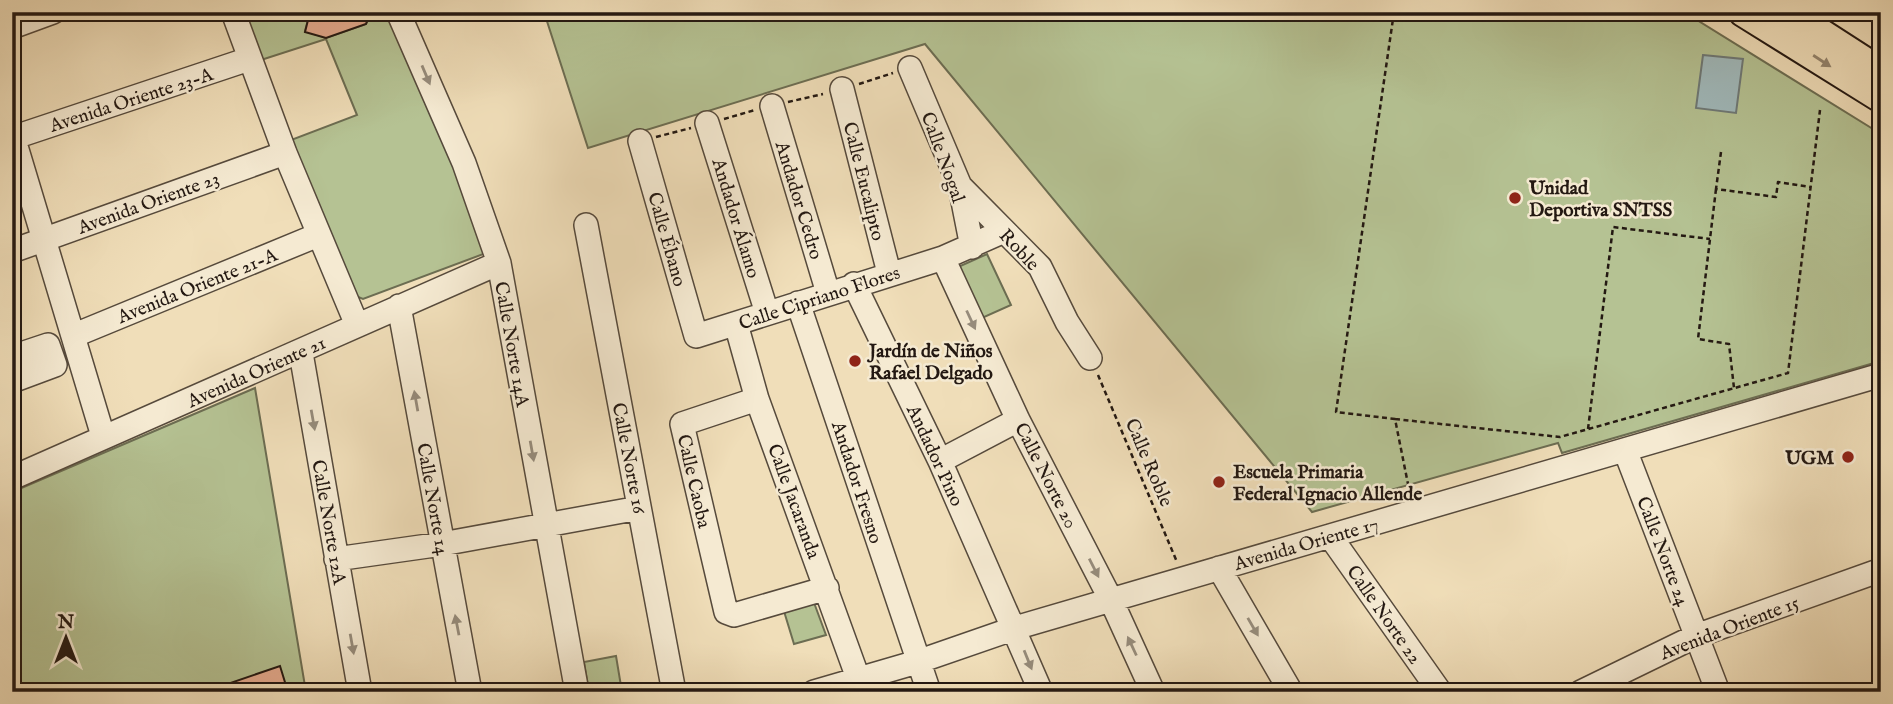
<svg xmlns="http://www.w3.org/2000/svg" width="1893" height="704" font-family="'IM FELL English',serif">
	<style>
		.green { fill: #b5c293; stroke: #6c6d52; stroke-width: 2 }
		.water { fill: #a0b9bb; stroke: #6e7977; stroke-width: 2 }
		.building { fill: #e5ab8f; stroke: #231812; stroke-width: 2 }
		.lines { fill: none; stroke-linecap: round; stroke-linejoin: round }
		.minor-casing { stroke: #564a3c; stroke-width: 26 }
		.major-casing { stroke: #231812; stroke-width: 32 }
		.path { stroke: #231812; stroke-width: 2.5; stroke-dasharray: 5 3.5; stroke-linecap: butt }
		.minor { stroke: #f5ead2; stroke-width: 23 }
		.major { stroke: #f0deb9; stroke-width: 28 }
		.oneway { fill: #94856e }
		.oneway2 { fill: #968c7c }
		.poi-dot { fill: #8f2418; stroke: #f5ead2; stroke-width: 2.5 }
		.labels { text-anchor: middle; stroke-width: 5; stroke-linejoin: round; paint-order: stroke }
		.street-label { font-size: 19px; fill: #231812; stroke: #f5ead2 }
		.poi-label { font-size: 19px; font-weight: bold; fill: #231812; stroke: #f5ead2; text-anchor: start }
	</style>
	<rect width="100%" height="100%" fill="#f0deb9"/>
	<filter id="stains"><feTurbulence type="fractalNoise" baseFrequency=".00286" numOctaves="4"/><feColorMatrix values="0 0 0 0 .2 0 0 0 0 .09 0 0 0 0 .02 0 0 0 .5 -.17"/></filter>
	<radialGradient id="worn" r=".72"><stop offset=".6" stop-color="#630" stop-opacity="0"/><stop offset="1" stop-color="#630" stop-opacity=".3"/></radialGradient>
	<!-- green -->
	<path class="green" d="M243 12H324L322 17 310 13 305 31 326 38 366 24 371 12H388L464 183 486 253 363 299 351 294 291 140 357 115 326 39 261 60Z
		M544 12H1684L1881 134V361L1562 453 1558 443 1312 512 925 44 588 148Z
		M987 254 1011 305 982 318 958 267Z
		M255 388 306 692H12V492Z
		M813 600 826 635 794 644 783 608Z
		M616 656 622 692H589L584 662Z"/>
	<!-- water -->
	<path class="water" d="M1703 55 1743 59 1736 113 1696 108Z"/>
	<!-- building -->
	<path class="building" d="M310 12 322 17 324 12H371L366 24 326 38 305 32Z
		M280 666 288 692H210V690Z"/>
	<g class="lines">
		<!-- minor casing -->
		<g class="minor-casing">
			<path id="minor" d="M233 12 285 153 357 325
				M398 12 464 163 499 263 577 692
				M12 27 53 12
				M910 68 960 186 972 247
				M842 89 889 273
				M772 106 828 293
				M707 123 767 313
				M12 133 103 436
				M12 138 249 59
				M640 141 696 336 943 258 1004 231
				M960 186 1040 267 1067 322 1090 358
				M586 225 674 692
				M12 251 285 153
				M943 258 1018 420 1111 600 1153 692
				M854 284 940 461 1041 692
				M798 303 929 692
				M399 306 470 692
				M736 324 757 399 858 678
				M75 335 318 235
				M301 353 360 692
				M12 357 48 345 55 365 12 381
				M757 399 682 424 726 612 734 615 827 588
				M1625 450 1718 692
				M940 461 1018 420
				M12 478 499 263
				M1330 536 1440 692
				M336 559 442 544 639 508
				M1219 568 1291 692
				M814 692 917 662 1015 628 1881 375
				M1581 692 1696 636 1881 570"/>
		</g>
		<!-- major casing -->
		<g class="major-casing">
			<path id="major" d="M1743 12 1881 98
				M1788 12 1881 72"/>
		</g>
		<!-- path -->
		<path class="path" d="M1394 12 1336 412 1395 419 1410 494
			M859 84 893 73
			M788 102 823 94
			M724 119 755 110
			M656 137 691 128
			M1721 152 1716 189 1776 197 1778 182 1810 187
			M1716 189 1698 339 1729 344 1734 388
			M1098 375 1177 562
			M1395 419 1560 437 1788 373 1820 110
			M1588 429 1613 227 1710 239"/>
		<!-- minor -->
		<use href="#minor" class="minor"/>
		<!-- major -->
		<use href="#major" class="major"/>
	</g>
	<!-- one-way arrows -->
	<defs><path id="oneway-solid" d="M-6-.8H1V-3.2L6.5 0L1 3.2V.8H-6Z" transform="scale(1.75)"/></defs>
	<use class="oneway" href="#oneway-solid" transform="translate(1822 61) rotate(33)"/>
	<g class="oneway2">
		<use href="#oneway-solid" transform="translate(426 75) rotate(67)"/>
		<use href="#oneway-solid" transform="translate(971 320) rotate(65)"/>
		<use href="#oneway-solid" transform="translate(416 401) rotate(-100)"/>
		<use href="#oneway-solid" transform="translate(313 420) rotate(80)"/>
		<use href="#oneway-solid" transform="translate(532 451) rotate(80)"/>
		<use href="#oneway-solid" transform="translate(1094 568) rotate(63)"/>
		<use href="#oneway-solid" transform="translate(457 625) rotate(-101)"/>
		<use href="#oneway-solid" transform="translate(1253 627) rotate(60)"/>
		<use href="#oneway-solid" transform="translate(352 644) rotate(80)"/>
		<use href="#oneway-solid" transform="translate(1132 646) rotate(-115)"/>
		<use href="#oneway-solid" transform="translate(1028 660) rotate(68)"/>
	</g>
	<!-- markers -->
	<g class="poi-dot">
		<circle cx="1515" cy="198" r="7"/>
		<circle cx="855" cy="361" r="7"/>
		<circle cx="1848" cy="457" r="7"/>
		<circle cx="1219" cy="482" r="7"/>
	</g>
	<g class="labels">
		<!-- street labels -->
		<g class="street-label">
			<text transform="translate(131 99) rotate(-18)" y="7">Avenida Oriente 23-A</text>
			<text transform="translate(944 157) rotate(70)" y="7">Calle Nogal</text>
			<text transform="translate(865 181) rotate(76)" y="7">Calle Eucalipto</text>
			<text transform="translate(800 200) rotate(73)" y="7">Andador Cedro</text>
			<text transform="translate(148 202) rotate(-20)" y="7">Avenida Oriente 23</text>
			<text transform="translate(737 218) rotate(73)" y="7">Andador Álamo</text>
			<text transform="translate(668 239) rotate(74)" y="7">Calle Ébano</text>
			<text transform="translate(1020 249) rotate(47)" y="7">Roble</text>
			<text transform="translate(197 285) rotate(-22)" y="7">Avenida Oriente 21-A</text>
			<text transform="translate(819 297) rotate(-18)" y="7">Calle Cipriano Flores</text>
			<text transform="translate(513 344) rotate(80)" y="7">Calle Norte 14A</text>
			<text transform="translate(256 371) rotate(-24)" y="7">Avenida Oriente 21</text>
			<text transform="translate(936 455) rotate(65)" y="7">Andador Pino</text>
			<text transform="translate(630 458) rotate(79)" y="7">Calle Norte 16</text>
			<text transform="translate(1150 462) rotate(67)" y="7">Calle Roble</text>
			<text transform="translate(1047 475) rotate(63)" y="7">Calle Norte 20</text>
			<text transform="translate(695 481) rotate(77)" y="7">Calle Caoba</text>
			<text transform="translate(858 482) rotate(72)" y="7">Andador Fresno</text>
			<text transform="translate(434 499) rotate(80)" y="7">Calle Norte 14</text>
			<text transform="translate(795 501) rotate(70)" y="7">Calle Jacaranda</text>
			<text transform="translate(330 522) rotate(80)" y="7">Calle Norte 12A</text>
			<text transform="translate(1306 543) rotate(-16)" y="7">Avenida Oriente 17</text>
			<text transform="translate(1664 551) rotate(69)" y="7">Calle Norte 24</text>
			<text transform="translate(1385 614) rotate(55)" y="7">Calle Norte 22</text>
			<text transform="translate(1729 627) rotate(-21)" y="7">Avenida Oriente 15</text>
		</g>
		<!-- poi labels -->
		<g class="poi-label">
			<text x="1529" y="194">Unidad<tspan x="1529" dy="22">Deportiva SNTSS</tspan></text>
			<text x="869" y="357">Jardín de Niños<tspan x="869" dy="22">Rafael Delgado</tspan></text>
			<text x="1834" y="464" text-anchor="end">UGM</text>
			<text x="1233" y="478">Escuela Primaria<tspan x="1233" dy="22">Federal Ignacio Allende</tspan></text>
		</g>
	</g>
	<!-- margin -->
	<rect width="1893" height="704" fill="none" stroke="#f0deb9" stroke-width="42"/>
	<rect x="14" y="14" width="1865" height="676" fill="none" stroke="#231812" stroke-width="3.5"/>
	<rect x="21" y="21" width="1851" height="662" fill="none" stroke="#231812" stroke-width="2"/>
	<!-- north arrow -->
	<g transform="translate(66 638)" stroke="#f5ead2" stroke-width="5" paint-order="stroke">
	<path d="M0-5L12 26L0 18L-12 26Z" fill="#231812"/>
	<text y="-10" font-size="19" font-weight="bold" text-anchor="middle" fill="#231812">N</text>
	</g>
	<rect width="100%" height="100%" filter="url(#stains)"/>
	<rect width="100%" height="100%" fill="url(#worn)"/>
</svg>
